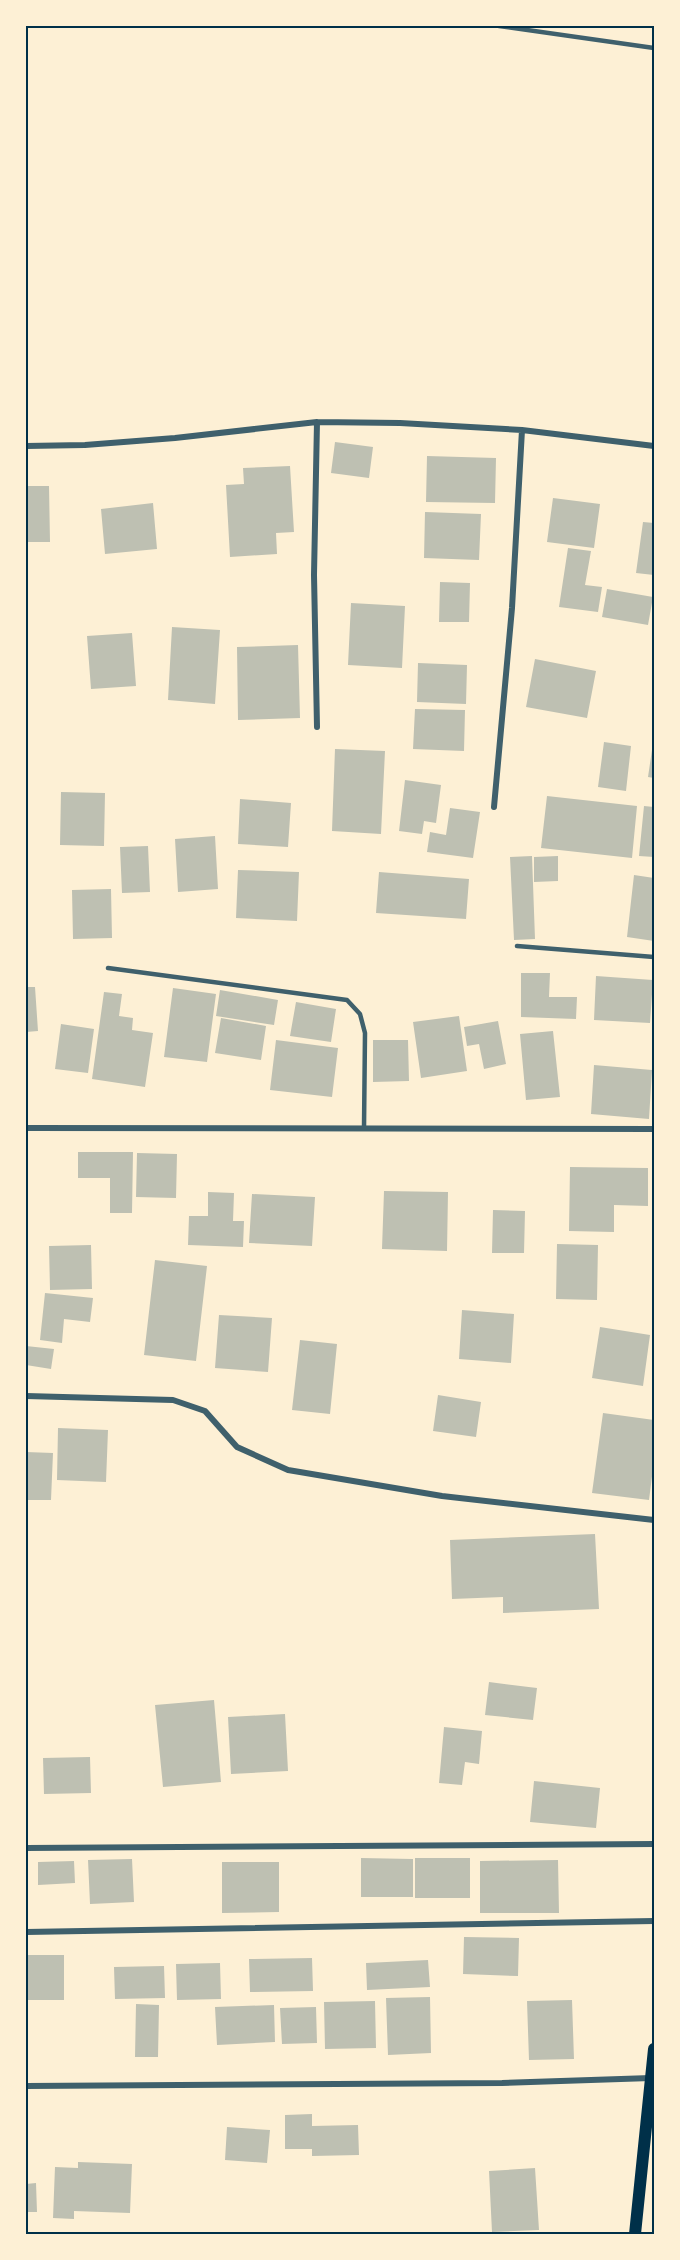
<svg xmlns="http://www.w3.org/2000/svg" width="680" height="2260" font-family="'Roboto Serif',serif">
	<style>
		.building { fill: #bec0b2 }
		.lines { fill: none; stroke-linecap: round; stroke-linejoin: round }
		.service { stroke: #3f606c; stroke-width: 4.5 }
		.minor { stroke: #3f606c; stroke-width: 6 }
		.secondary { stroke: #003049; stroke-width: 12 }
		.neatline { fill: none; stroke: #003049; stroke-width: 2 }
	</style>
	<rect width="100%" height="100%" fill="#fdf0d5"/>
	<!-- building -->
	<path class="building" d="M335 442 373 447 369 478 331 473Z
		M427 456 496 458 495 503 426 502Z
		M290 466 294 532 276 533 277 554 230 557 226 485 244 484 243 468Z
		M26 486H49L50 542H26Z
		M553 498 600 504 594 548 547 542Z
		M153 503 157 549 105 554 101 509Z
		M425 512 481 514 479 560 424 558Z
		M643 522 654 523V575L636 573Z
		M568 548 591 551 585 585 602 587 598 612 559 607Z
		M440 582 470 583 469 622H439Z
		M607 589 653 597 648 625 602 617Z
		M351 603 405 606 402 668 348 665Z
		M172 627 220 630 215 704 168 700Z
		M132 633 136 686 91 689 87 636Z
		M298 645 300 718 238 720 237 647Z
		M535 659 596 671 587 718 526 707Z
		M418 663 467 665 466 704 417 702Z
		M415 709 465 710 464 751 413 749Z
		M604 742 631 746 626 791 598 787Z
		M653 743H654V778L648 777Z
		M335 749 385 751 381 834 332 831Z
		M405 780 441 785 436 823 424 821 422 834 399 831Z
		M61 792 105 793 104 846 60 845Z
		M547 796 637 806 632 858 541 848Z
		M240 799 291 803 288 847 238 844Z
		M644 806 654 807V857L639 856Z
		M450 808 480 812 473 858 427 852 430 832 446 835Z
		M215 836 218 889 178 892 175 839Z
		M148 846 150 892 122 893 120 847Z
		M532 856 535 939 514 940 510 857Z
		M558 856V881L534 882V857Z
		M238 870 299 872 297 921 236 918Z
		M379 872 469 879 466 919 376 913Z
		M634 875 654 878V941L627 937Z
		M111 889 112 938 73 939 72 890Z
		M521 973H550L549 997H577L576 1019 521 1017Z
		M596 976 653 980 650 1023 594 1020Z
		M26 987H35L38 1031 26 1032Z
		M173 988 216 994 207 1062 164 1057Z
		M220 990 278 1000 274 1025 216 1016Z
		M104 992 122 994 119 1016 133 1018 132 1030 153 1033 145 1087 92 1079Z
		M296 1002 336 1009 331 1042 290 1036Z
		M459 1016 467 1071 421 1078 413 1022Z
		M221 1018 266 1026 261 1060 215 1053Z
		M498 1021 506 1064 484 1069 479 1044 467 1046 464 1027Z
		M61 1024 94 1029 88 1073 55 1069Z
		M553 1031 560 1097 526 1100 520 1034Z
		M276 1040 338 1048 332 1097 270 1090Z
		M373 1040H408L409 1081 373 1082Z
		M594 1065 652 1070 649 1119 591 1114Z
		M78 1152H133L132 1213H110V1178H78Z
		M137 1153 177 1154 176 1198 136 1197Z
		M570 1167 648 1168V1206L614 1205V1232L569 1231Z
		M26 1178H28V1235H26Z
		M384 1191 448 1192 447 1251 382 1249Z
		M208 1192 234 1193 233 1221H244L243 1247 188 1245 189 1216H208Z
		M252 1194 315 1197 312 1246 249 1243Z
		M493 1210 525 1211 524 1253H492Z
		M557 1244 598 1245 597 1300 556 1299Z
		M91 1245 92 1289 50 1290 49 1246Z
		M155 1260 207 1266 196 1361 144 1355Z
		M45 1293 93 1298 90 1322 64 1319 62 1343 40 1340Z
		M462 1310 514 1314 511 1363 459 1359Z
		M219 1315 272 1318 268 1372 215 1368Z
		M600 1327 650 1335 643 1386 592 1378Z
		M300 1340 337 1344 330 1414 292 1410Z
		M26 1346 54 1349 51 1369 26 1365Z
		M438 1395 481 1402 476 1437 433 1431Z
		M603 1413 654 1420V1461L649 1500 592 1493Z
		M58 1428 108 1430 106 1482 57 1480Z
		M26 1452 53 1453 51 1500H26Z
		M595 1534 599 1609 503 1613V1597L452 1599 450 1540Z
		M489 1682 537 1688 533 1720 485 1715Z
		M214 1700 221 1782 163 1787 155 1705Z
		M285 1714 288 1771 231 1774 228 1717Z
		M444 1727 482 1731 479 1764 465 1762 462 1785 439 1783Z
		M90 1757 91 1793 44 1794 43 1758Z
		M534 1781 600 1788 596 1828 530 1822Z
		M361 1858 413 1859V1897H361Z
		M415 1858H470V1898H415Z
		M132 1859 134 1902 90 1904 88 1860Z
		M558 1860 559 1913H480V1861Z
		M74 1861 75 1883 38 1885V1862Z
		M222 1862H279V1912L222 1913Z
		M464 1937 519 1938 518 1976 463 1974Z
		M26 1955H64V2000H26Z
		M312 1958 313 1991 250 1992 249 1959Z
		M428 1960 430 1987 367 1990 366 1963Z
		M220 1963 221 1999 177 2000 176 1964Z
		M164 1966 165 1998 115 1999 114 1967Z
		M430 1997 431 2053 388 2055 386 1998Z
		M572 2000 574 2059 529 2060 527 2001Z
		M375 2001 376 2048 325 2049 324 2002Z
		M136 2004 159 2005 158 2057H135Z
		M274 2005 275 2042 217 2045 215 2007Z
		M316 2007 317 2043 282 2044 280 2008Z
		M312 2114V2126L358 2125 359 2155 312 2156V2149H285V2115Z
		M227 2127 270 2130 267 2163 225 2160Z
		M78 2162 132 2164 130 2213 74 2211V2219L53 2218 55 2167 78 2168Z
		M535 2168 539 2230 492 2232 489 2171Z
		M36 2183 37 2212H26V2184Z"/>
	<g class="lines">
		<!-- service -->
		<path class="service" d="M499 26 654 48
			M517 946 654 957
			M108 968 347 1000 360 1014 365 1033 364 1128"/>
		<!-- minor -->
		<path class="minor" d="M317 422 314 575 317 727
			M26 446 85 445 175 438 317 422 400 423 522 430 654 446
			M494 807 512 608 522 430
			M26 1128 654 1129
			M26 1396 173 1400 205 1411 237 1447 288 1470 442 1496 654 1520
			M26 1848 654 1844
			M26 1932 654 1921
			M26 2086 502 2083 651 2078"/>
		<!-- secondary -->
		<path class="secondary" d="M635 2234 654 2049"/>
	</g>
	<!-- border -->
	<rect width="680" height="2260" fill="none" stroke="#fdf0d5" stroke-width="54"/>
	<rect x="27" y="27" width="626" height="2206" class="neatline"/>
</svg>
